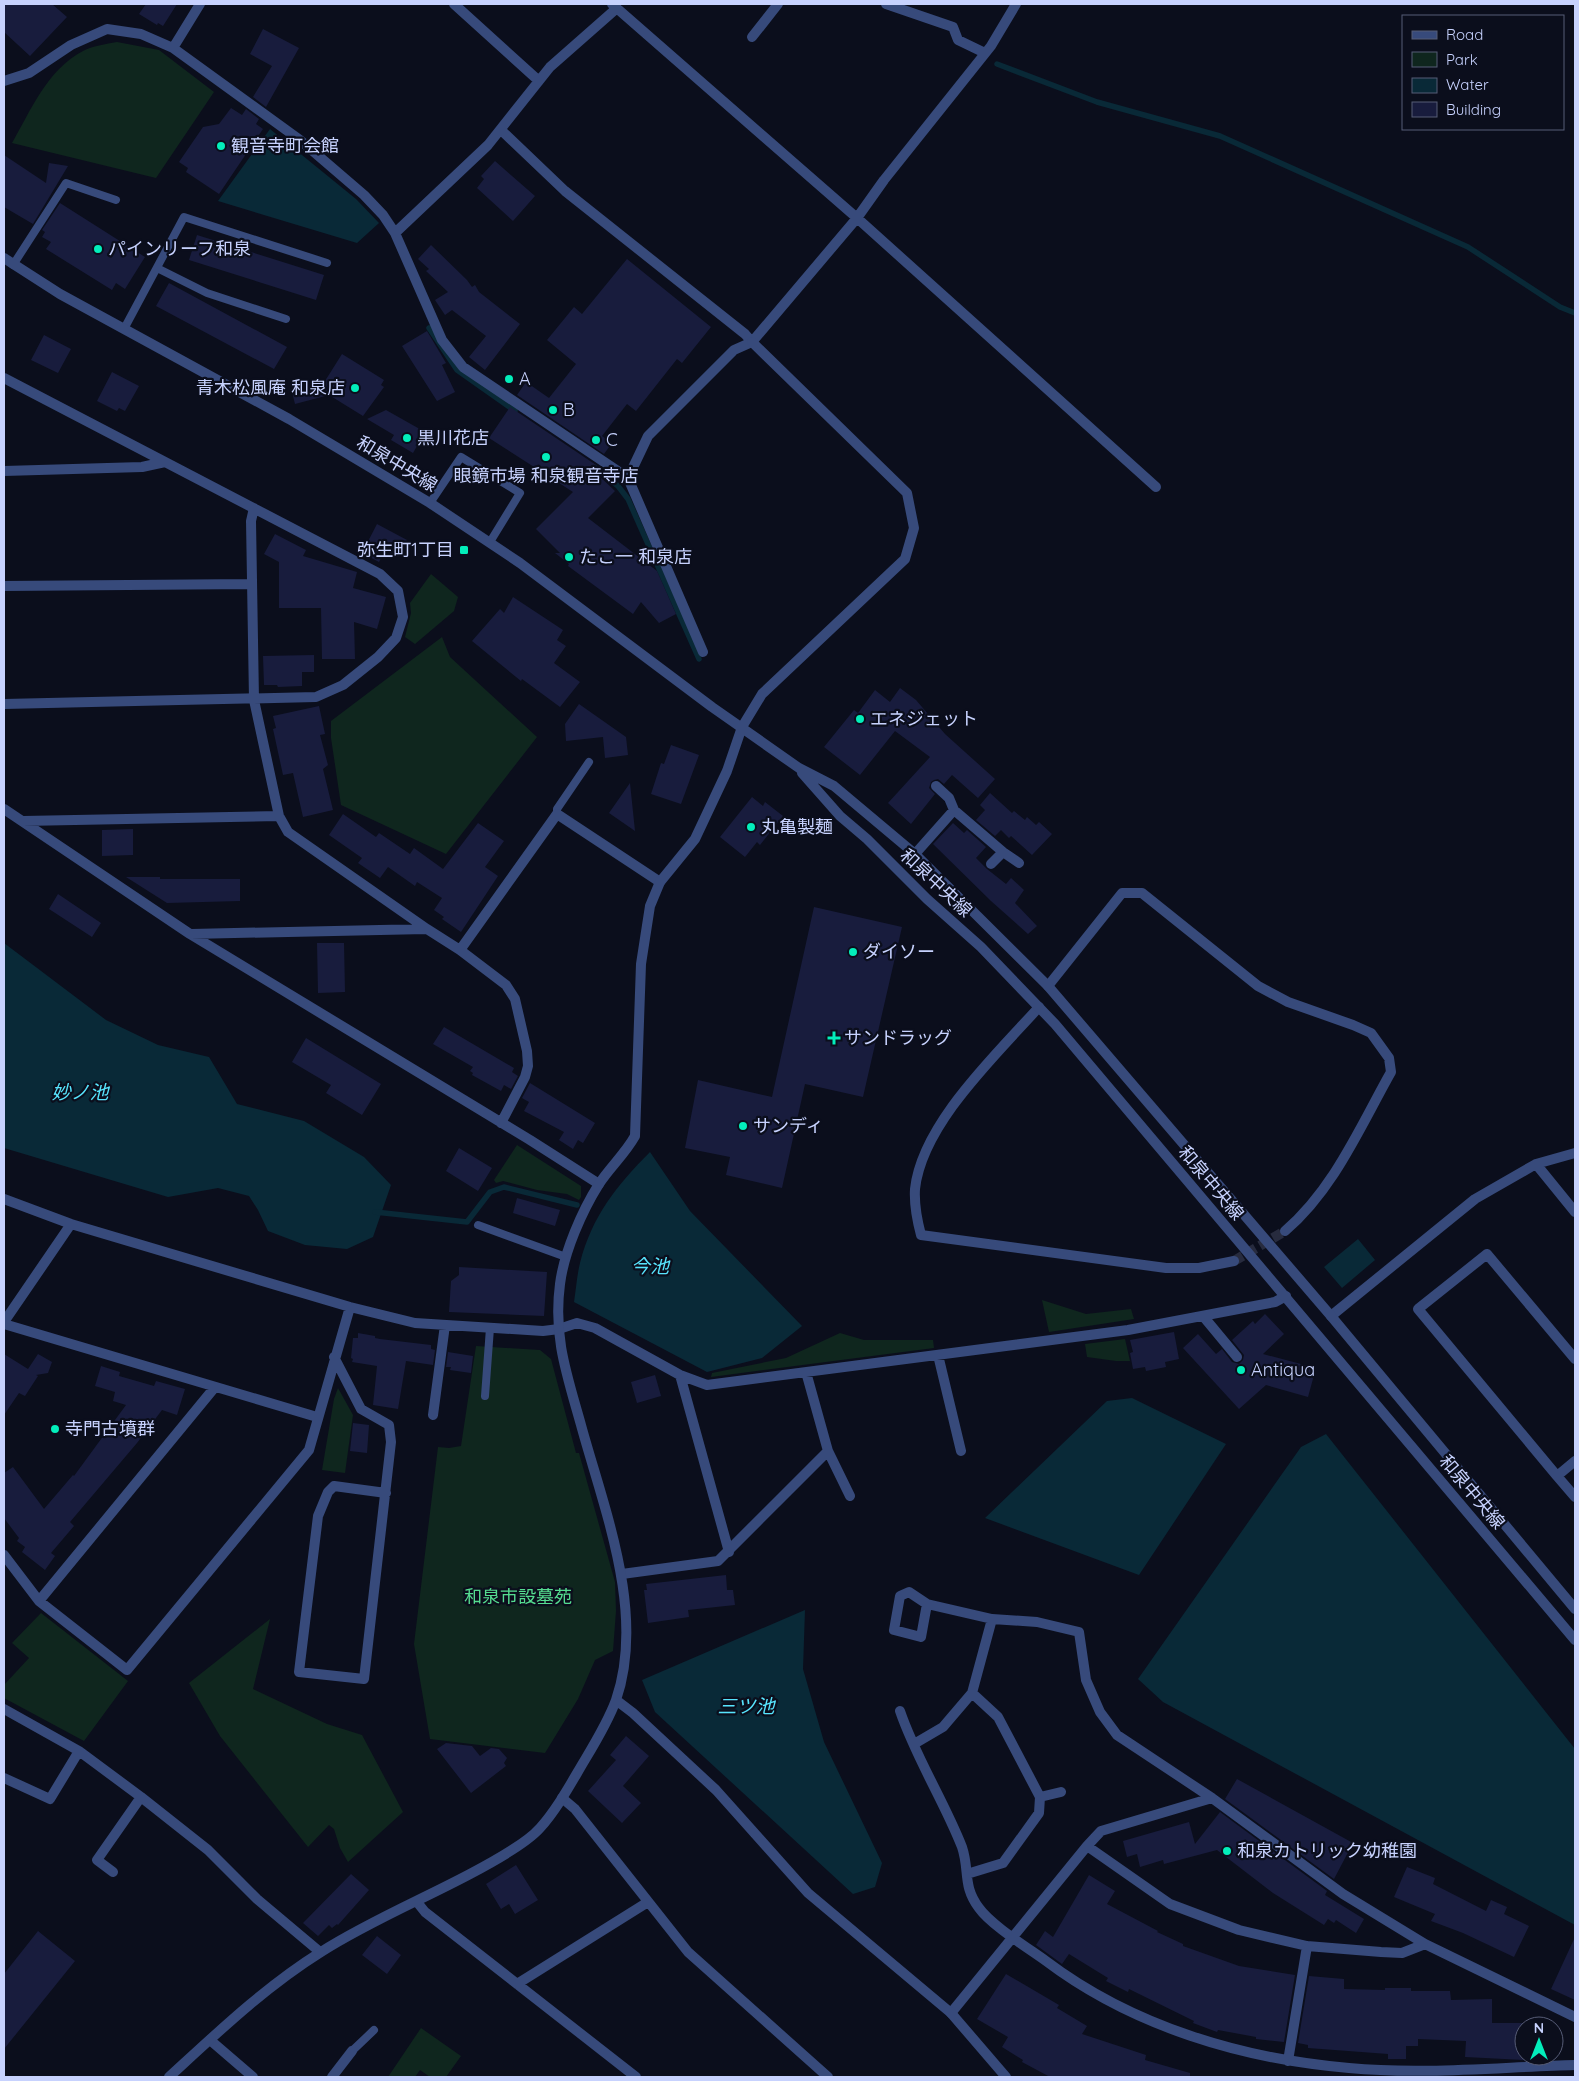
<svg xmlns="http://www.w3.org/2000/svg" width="1579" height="2081" font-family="Quicksand,'Noto Sans JP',sans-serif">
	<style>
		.green { fill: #0f261e }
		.water { fill: #092937 }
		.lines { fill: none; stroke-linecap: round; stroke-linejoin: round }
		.stream { stroke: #092937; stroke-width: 5.5 }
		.building { fill: #181c3d }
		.minor-tunnel { stroke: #272b3e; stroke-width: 10; stroke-dasharray: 10 5; stroke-linecap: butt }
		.service { stroke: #374a7b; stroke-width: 8 }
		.minor { stroke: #374a7b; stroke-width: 10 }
		.tertiary { stroke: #374a7b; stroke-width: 10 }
		.poi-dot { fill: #03eebb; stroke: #0b0e1c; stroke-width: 2 }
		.labels { text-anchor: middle; stroke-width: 4.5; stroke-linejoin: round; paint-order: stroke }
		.poi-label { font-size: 18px; fill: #c7d2fe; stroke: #0b0e1c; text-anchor: start }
		.street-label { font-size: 18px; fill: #c7d2fe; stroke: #0b0e1c }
		.park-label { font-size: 18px; fill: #55dc90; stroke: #0b0e1c }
		.water-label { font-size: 19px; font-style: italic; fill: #57e4fd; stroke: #0b0e1c }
	</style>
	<rect width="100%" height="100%" fill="#0b0e1c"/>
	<!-- green -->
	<path class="green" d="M117 42 159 50 214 92 156 178 12 143C31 110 47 70 83 51 92 46 106 44 117 42Z
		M431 574 458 597 454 611 415 644 405 637 411 613 410 603Z
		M442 637 450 657 537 737 446 854 341 805 331 738V721Z
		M517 1145 581 1186V1197L579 1200 567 1194 537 1190 503 1181 496 1183 494 1180Z
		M1042 1300 1086 1314 1131 1309 1134 1319 1049 1332Z
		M840 1333 864 1340H933L934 1348 711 1377 712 1373 786 1358Z
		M1125 1339 1130 1361H1116L1087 1357 1085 1344Z
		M476 1346 540 1350 551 1359 576 1453H579L615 1582 616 1611 613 1651 595 1660 578 1699 545 1753 430 1739 414 1644 438 1447 449 1448 461 1446Z
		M338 1388 353 1415 345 1473 322 1470 334 1399Z
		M41 1613 128 1681 84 1741 4 1698V1685L29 1658 12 1643Z
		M270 1619 253 1689 327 1724 362 1735 403 1812 348 1862 340 1848 334 1829 329 1825 308 1847 220 1736 189 1683Z
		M421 2028 461 2056 446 2077H430L420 2070 415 2077H388Z"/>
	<!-- water -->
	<path class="water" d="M270 129 356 199 379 223 357 243 218 201Z
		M4 943 106 1020 158 1045 209 1057 237 1104 304 1121 364 1157 391 1185 373 1237 347 1249 305 1245 268 1231 258 1210 249 1196 218 1188 168 1197 4 1148Z
		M650 1152 690 1211 802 1326 762 1358 707 1372 574 1302C576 1289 577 1275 580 1263 592 1216 617 1185 650 1152Z
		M1358 1239 1375 1260 1342 1288 1324 1267Z
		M1132 1398 1226 1444 1139 1575 985 1518 1107 1401Z
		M1326 1434 1575 1749V1925L1163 1702 1138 1679 1301 1447Z
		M805 1610 803 1669 824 1742 882 1863 875 1887 853 1894 655 1712 642 1680Z"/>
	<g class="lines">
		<!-- stream -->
		<path class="stream" d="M997 64 1097 102 1220 136 1468 247 1560 307 1575 313
			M429 328 457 370 515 411
			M594 467 618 486 628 499 699 659
			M375 1212 467 1222 490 1192 504 1187 577 1205"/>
	</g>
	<!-- building -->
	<path class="building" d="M4 4H52L67 17 30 56 4 32Z
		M146 4H177L163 26 158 23 157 25 139 14Z
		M263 29 299 48 266 107 253 97 272 66 250 54Z
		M231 108 242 115 246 109 259 119 256 124 263 129 219 194 186 172 188 168 179 162 203 127 219 124Z
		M4 155 46 183 49 163 68 166 33 224 4 207Z
		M495 161 535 196 513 221 477 188 484 179 481 176Z
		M60 203 145 257 125 289 116 283 112 290 46 249 51 242 42 237 45 232 42 230Z
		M197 235 324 275 316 300 189 260Z
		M431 245 467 280 472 287 475 285 479 292 520 324 485 370 469 357 486 336 452 310 445 315 435 300 448 292 426 271 429 269 418 259Z
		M627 259 711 327 682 363 677 359 636 411 627 404 602 436 612 443 604 454 517 395 526 382 549 398 576 364 547 340 574 307 582 314Z
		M169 283 287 347 274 369 156 306Z
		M427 331 446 363 442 365 455 392 437 401 402 346Z
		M44 335 71 349 58 373 31 360Z
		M342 354 384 380 381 385 384 387 363 416 329 395 295 404 292 392 325 381Z
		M112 372 139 386 125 411 119 408 117 411 97 401Z
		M510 407 596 465 593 470 615 491 588 518 657 571 676 614 659 623 641 602 633 614 568 566 569 564 555 553H560L536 529 573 492 489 438Z
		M386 410 425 432 413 453 391 440 394 435 367 419Z
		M377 524 407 540 398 557 385 550 379 562 362 553Z
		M275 534 306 550 303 556 357 572 353 588 386 597 377 629 354 622 355 659H322L321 608H279V562L264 554Z
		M513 597 563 630 557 640 566 646 554 663 580 682 560 707 522 679 521 681 472 641 500 609 504 613Z
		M314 655V672H302V686L278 687 277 685H264L263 656Z
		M900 688 916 700 945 734 995 779 978 798 952 775 944 784 938 779 934 780 931 782 929 788 935 794 911 824 888 803 930 757 895 731 860 775 824 747 854 710 858 713 875 690 890 702Z
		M579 704 626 737 628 755 605 758 603 737 566 741 565 724Z
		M319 706 325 734 320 735 328 765 323 769 333 810 303 817 293 773 283 775 273 729 276 728 273 716Z
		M671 745 699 755 681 804 651 794 661 763 664 764Z
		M630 783 635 831 609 813Z
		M990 793 1012 813 1014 811 1025 820 1027 817 1036 825 1039 822 1052 834 1032 855 1011 836 1009 838 1001 830 995 836 976 820 985 810 980 805Z
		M752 797 763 806 765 802 783 816 760 845 757 842 745 857 720 837Z
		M343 814 376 837 379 833 410 854 414 848 443 869 478 823 504 841 485 867 498 876 461 932 442 919 444 917 434 910 442 898 417 882 415 886 388 867 380 878 358 863 362 858 329 835Z
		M953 823 964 833 967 830 986 847 976 858 987 869 1006 884 1011 878 1024 890 1015 903 1037 926 1028 934 991 901 933 844Z
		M133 829V855L102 856V830Z
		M126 877H160V879H240V901L167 903Z
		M58 894 101 923 92 937 49 909Z
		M814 907 902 927 863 1097 805 1084 782 1188 726 1175 730 1157 685 1148 698 1080 772 1097Z
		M317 943H344L345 992 318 993Z
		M444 1027 514 1068 512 1072 518 1076 511 1089 504 1085 501 1091 472 1075 473 1073 470 1071 473 1067 433 1044Z
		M306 1038 381 1084 362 1115 326 1093 331 1085 292 1062Z
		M530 1083 595 1123 583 1143 578 1140 573 1149 559 1140 564 1132 524 1111 529 1102 522 1098Z
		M459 1148 492 1168 478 1191 446 1171Z
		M517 1198 560 1210 555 1226 513 1213Z
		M459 1267 547 1272 544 1316 449 1312 451 1281 459 1275Z
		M1265 1314 1284 1334 1263 1354 1316 1368 1308 1397 1266 1385 1239 1409 1183 1348 1198 1334 1216 1354 1222 1349 1232 1362 1239 1364 1243 1360 1244 1355 1232 1340 1253 1321 1255 1324Z
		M1174 1332 1179 1359 1165 1362 1166 1367 1146 1371 1145 1367 1133 1369 1130 1353 1133 1352 1130 1340Z
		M358 1333 375 1336V1338L380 1339 431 1345V1349L435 1350 433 1365 406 1361 398 1409 373 1405 377 1366 352 1362 353 1359 351 1358 353 1338H358Z
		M448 1352 473 1356 471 1373 450 1370 451 1367H446Z
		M4 1354 28 1369 38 1354 52 1362 48 1373 36 1375 38 1376 25 1396 19 1393 4 1415Z
		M101 1366 120 1372 119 1376 154 1386 156 1381 185 1389 177 1415 162 1410 137 1443 70 1522 74 1526 51 1553 55 1556 45 1570 22 1552 25 1547 17 1541 19 1538 4 1518V1473L13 1467 44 1509 73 1475 74 1476 126 1405 113 1401 115 1392 95 1386Z
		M655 1375 661 1396 637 1403 631 1382Z
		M353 1423 369 1425 367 1453 350 1451Z
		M726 1575 727 1590H733L735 1605 688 1610 689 1617 648 1623 644 1590H647L646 1584Z
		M626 1736 649 1756 623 1786 641 1803 622 1823 588 1791 616 1760 610 1755Z
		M446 1743 472 1746 480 1756 491 1748 499 1749 507 1758 504 1763 506 1766 471 1793 437 1749Z
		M1237 1779 1353 1843 1334 1879 1225 1799Z
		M1220 1812 1327 1891 1325 1895 1364 1919 1356 1933 1336 1920 1334 1923 1328 1919 1324 1925 1273 1893 1217 1850 1164 1864 1163 1860 1140 1867 1137 1854 1127 1857 1123 1841 1189 1822 1195 1844Z
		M516 1865 538 1900 515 1914 509 1904 501 1909 486 1884Z
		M1407 1867 1435 1878 1433 1884 1486 1911 1491 1900 1507 1907 1504 1914 1529 1926 1514 1957 1463 1933 1431 1921 1435 1914 1394 1897Z
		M351 1874 369 1890 338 1925 337 1924 332 1928 329 1925 318 1936 303 1923Z
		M1089 1875 1115 1891 1107 1904 1158 1931 1157 1932 1183 1944V1946L1239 1966 1295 1975 1284 2042 1256 2039V2037L1218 2030 1217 2032 1193 2023 1194 2021 1129 1989 1128 1992 1106 1981 1108 1978 1069 1954 1062 1964 1036 1945 1045 1931 1053 1937Z
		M38 1931 75 1961 4 2049V1974Z
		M377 1936 401 1955 387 1974 362 1955Z
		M1575 1937V2000L1551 1989Z
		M1006 1974 1059 2005 1057 2008 1087 2026 1082 2034 1146 2055 1145 2060 1190 2073V2077H1050L1022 2062 1023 2060 1002 2047 1008 2037 977 2019Z
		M1309 1976 1344 1979V1989L1385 1990V1988H1411V1991H1450L1451 2000 1492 1999V2023H1524V2060L1465 2057 1466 2041 1418 2039V2046H1406V2059H1388V2054L1308 2048V2045L1298 2043Z"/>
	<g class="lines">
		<!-- minor-tunnel -->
		<path class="minor-tunnel" d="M1234 1261 1285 1231"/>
		<!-- service -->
		<path class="service" d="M13 265 66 183 116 200
			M157 268 207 293 286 319
			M124 329 184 217 327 263
			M430 503 461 457 520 493 490 542
			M557 814V809L589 762
			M478 1225 566 1257
			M485 1396 490 1328
			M352 2051 374 2030"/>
		<!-- minor -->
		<path class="minor" d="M454 4 539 81
			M612 4 857 218 1156 487
			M886 4 953 27 958 40 985 53
			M752 37 778 4
			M173 48 300 140 364 195 383 215 395 233 442 340 463 367 628 478
			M4 81 29 73 71 45 107 29 141 34 173 48 200 4
			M501 130 565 191 745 334 752 342
			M395 233 488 145 550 67 617 8
			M4 378 380 574 398 591 403 617 396 638 378 657 343 685 316 697 4 704
			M4 471 142 467 165 462
			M254 508 251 521 254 700 279 816 288 832 427 929 460 950 506 985 515 999 527 1051 528 1066 525 1077 501 1123
			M4 586 252 584
			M703 652 628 478 648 436 734 350 752 342 857 218 884 180 991 46 1016 4
			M936 786 949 798 954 810
			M4 809 190 934 530 1140 599 1184
			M23 821 279 816
			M915 854 954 810 1003 852 1019 863
			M991 864 1003 852
			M191 934 426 929
			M460 950 557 814 660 882
			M1048 986 1122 893H1142L1258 986 1288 1002 1353 1025 1371 1033 1389 1058 1391 1072C1360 1127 1334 1189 1285 1231
			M1039 1007C996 1055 922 1124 915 1189 914 1205 917 1220 921 1235L1166 1268H1199L1234 1261
			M1536 1164 1575 1212
			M4 1199 71 1224 350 1307 415 1323 543 1331 559 1329 577 1323 595 1328 680 1375 707 1385 1128 1330 1275 1302 1286 1296
			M1203 1316 1237 1357
			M1331 1316 1475 1199 1536 1164 1575 1153
			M4 1322 71 1224
			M4 1324 317 1417
			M938 1355 961 1451
			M334 1357 361 1409 389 1425 391 1442 364 1679 299 1672 318 1516 328 1492 334 1486 386 1493
			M806 1372 828 1451 850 1496
			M680 1375 729 1552
			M433 1415 445 1325
			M1575 1461 1557 1476 1575 1497
			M1557 1476 1418 1309 1487 1254 1575 1359
			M4 1555 39 1601 127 1670 309 1450 350 1307
			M622 1574 718 1561 828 1451
			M39 1601 215 1387
			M927 1604 921 1637 894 1630 900 1596 909 1592 927 1604 992 1619 1037 1622 1079 1632 1086 1680 1100 1712 1117 1735 1212 1798
			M4 1709 79 1751 141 1797 208 1850 257 1899 320 1952
			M900 1711C916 1758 944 1801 962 1847 970 1871 962 1885 979 1908 991 1925 1028 1948 1046 1961 1132 2026 1242 2059 1349 2068 1423 2075 1500 2067 1575 2065
			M914 1744 943 1727 972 1693 992 1619
			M4 1778 50 1799 79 1751
			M1040 1797 1061 1792
			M562 1798 575 1809 688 1952 828 2077
			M1087 1846 1170 1904 1239 1930 1307 1946 1381 1952 1402 1953 1425 1944
			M113 1872 97 1860 141 1797
			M967 1874 1003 1863 1039 1813 1040 1797 998 1717 972 1693
			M417 1902 425 1912 636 2077
			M517 1984 648 1902
			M951 2013 1087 1846 1101 1831 1212 1798 1343 1894 1425 1944 1575 2017
			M210 2040 253 2077
			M1288 2061 1307 1946
			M332 2077 352 2051"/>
		<!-- tertiary -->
		<path class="tertiary" d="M4 258 60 294 289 419 430 503 520 563 712 707 799 768 834 786 915 854 1048 986 1331 1316 1575 1609
			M802 773 840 816 867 839 927 899 981 947 1055 1024 1575 1640
			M616 1700 633 1713 716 1790 808 1893 951 2013 1006 2077
			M169 2077C217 2033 265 1987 321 1952 368 1922 421 1900 470 1874 489 1864 526 1844 540 1828 557 1809 570 1785 583 1763 595 1743 608 1722 616 1700 646 1613 604 1509 581 1425 567 1375 553 1337 560 1284 564 1252 582 1211 599 1184 610 1167 625 1154 635 1136L641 964 650 906 660 882 695 839 727 771 742 727 762 694 905 559 914 528 907 493 752 342"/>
	</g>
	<!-- markers -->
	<g class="poi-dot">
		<circle cx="221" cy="146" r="5"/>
		<circle cx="98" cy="249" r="5"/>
		<circle cx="509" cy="379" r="5"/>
		<circle cx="355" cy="388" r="5"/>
		<circle cx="553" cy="410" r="5"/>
		<circle cx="407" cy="438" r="5"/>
		<circle cx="596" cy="440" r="5"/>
		<circle cx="546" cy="457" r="5"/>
		<rect x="459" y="545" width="10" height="10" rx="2.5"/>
		<circle cx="569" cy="557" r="5"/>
		<circle cx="860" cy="719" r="5"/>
		<circle cx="751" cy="827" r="5"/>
		<circle cx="853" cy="952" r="5"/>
		<path d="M831.5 1030.5h5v5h5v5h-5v5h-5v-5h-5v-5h5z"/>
		<circle cx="743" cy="1126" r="5"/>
		<circle cx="1241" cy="1370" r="5"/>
		<circle cx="55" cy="1429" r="5"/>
		<circle cx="1227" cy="1851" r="5"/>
	</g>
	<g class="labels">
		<!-- poi labels -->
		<g class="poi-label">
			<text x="231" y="152">観音寺町会館</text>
			<text x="108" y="255">パインリーフ和泉</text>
			<text x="519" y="385">A</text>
			<text x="345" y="394" text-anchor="end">青木松風庵 和泉店</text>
			<text x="563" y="416">B</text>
			<text x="417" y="444">黒川花店</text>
			<text x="606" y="446">C</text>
			<text x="546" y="482" text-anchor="middle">眼鏡市場 和泉観音寺店</text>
			<text x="454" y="556" text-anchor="end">弥生町1丁目</text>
			<text x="579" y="563">たこ一 和泉店</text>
			<text x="870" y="725">エネジェット</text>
			<text x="761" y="833">丸亀製麺</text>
			<text x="863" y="958">ダイソー</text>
			<text x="844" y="1044">サンドラッグ</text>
			<text x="753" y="1132">サンディ</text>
			<text x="1251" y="1376">Antiqua</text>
			<text x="65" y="1435">寺門古墳群</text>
			<text x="1237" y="1857">和泉カトリック幼稚園</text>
		</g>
		<!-- street labels -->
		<g class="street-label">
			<text transform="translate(397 464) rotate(31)" y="6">和泉中央線</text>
			<text transform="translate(936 883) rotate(43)" y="6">和泉中央線</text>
			<text transform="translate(1211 1183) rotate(50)" y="6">和泉中央線</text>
			<text transform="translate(1472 1492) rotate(50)" y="6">和泉中央線</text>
		</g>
		<!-- park labels -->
		<g class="park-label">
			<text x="518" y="1603">和泉市設墓苑</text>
		</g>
		<!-- water labels -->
		<g class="water-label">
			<text x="80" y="1099">妙ノ池</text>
			<text x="650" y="1273">今池</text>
			<text x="746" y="1713">三ツ池</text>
		</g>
	</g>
	<!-- border -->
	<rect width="1579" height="2081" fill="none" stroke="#c7d2fe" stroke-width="10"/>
	<!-- legend -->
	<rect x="1402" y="15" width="162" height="115" fill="#0b0e1c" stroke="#565c76"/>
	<rect x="1412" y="31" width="25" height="8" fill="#374a7b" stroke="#565c76"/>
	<text x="1446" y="40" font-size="15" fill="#c7d2fe">Road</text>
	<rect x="1412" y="52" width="25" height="15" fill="#0f261e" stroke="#565c76"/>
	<text x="1446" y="65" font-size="15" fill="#c7d2fe">Park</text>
	<rect x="1412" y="78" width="25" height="15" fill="#092937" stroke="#565c76"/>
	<text x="1446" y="90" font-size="15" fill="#c7d2fe">Water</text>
	<rect x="1412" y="102" width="25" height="15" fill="#181c3d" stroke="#565c76"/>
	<text x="1446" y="115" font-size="15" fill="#c7d2fe">Building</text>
	<!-- north arrow -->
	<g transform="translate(1539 2041)"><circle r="24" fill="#0b0e1c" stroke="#565c76"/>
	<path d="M0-4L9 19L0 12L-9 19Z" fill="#03eebb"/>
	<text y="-8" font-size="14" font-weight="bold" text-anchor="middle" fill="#c7d2fe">N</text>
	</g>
</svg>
